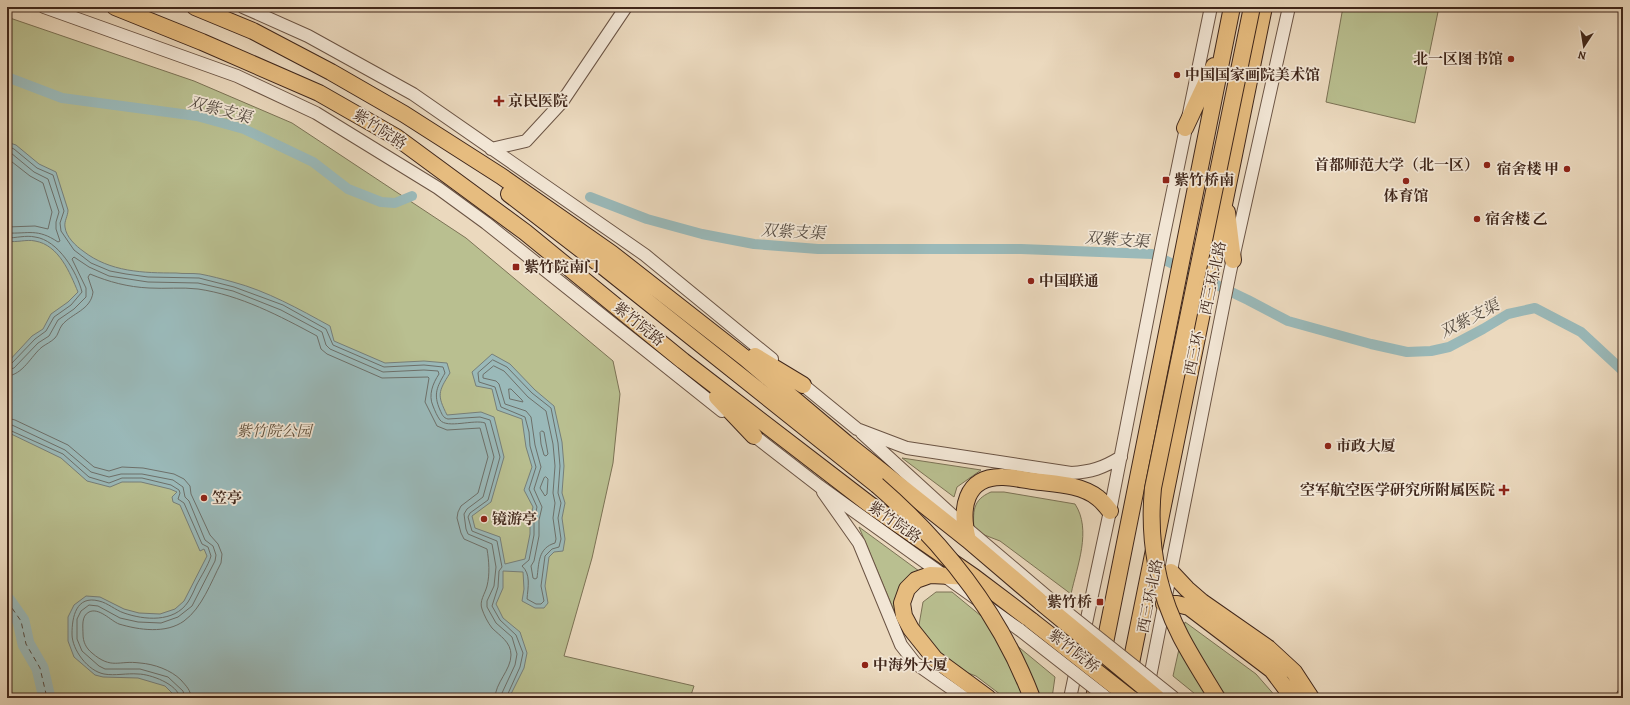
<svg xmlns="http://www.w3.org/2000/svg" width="1630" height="705" font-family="Alegreya,'Noto Serif SC',serif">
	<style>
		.green { fill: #b9bf90; stroke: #7c7356 }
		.water { fill: #9ab9b9; stroke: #767f7a }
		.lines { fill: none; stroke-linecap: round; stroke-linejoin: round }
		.shore { stroke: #6d706a; stroke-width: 1 }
		.canal { stroke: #9ab9b9; stroke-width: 10 }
		.river { stroke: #9ab9b9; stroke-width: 17 }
		.ferry { stroke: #564c42; stroke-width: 1; stroke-dasharray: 5 4; stroke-linecap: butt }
		.tertiary-casing { stroke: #6b5444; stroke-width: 14 }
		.trunk-casing { stroke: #40271b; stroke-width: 18 }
		.tertiary { stroke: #f2e6d5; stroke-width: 12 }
		.trunk { stroke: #e6bc7f; stroke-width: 16 }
		.tertiary-bridge-casing { stroke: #6b5444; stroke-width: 14; stroke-linecap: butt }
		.trunk-bridge-casing { stroke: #40271b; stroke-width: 18; stroke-linecap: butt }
		.tertiary-bridge { stroke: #f2e6d5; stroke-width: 12 }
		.trunk-bridge { stroke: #e6bc7f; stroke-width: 16 }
		.poi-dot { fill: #8f2418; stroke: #f2e6d5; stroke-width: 1.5 }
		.labels { text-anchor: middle; stroke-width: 3.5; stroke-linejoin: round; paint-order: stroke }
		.poi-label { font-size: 15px; font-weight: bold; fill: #40271b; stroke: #f2e6d5; text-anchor: start }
		.street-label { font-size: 15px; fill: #40271b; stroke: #f2e6d5 }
		.park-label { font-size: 15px; font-style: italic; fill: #5e4d38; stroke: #f2e6d5 }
		.water-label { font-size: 16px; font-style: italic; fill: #564c42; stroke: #f2e6d5 }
	</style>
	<rect width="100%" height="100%" fill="#ebd9be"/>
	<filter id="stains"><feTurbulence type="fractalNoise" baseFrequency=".005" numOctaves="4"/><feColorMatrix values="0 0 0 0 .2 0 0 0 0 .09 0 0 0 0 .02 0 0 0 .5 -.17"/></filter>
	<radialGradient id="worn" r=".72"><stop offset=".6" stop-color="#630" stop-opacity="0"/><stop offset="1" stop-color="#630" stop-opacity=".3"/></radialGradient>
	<!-- green -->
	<path class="green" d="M1343 7H1439L1415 123 1326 102Z
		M7 17 194 81 292 123 466 238 613 361 620 394 613 463 592 558 564 656 694 686 690 698H7Z
		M902 458 981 470 957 487 954 497Z
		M991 492H1004L1075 504C1092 530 1077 566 1071 594L1000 541 974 531C973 512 972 500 991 492Z
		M859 527 919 571 897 618Z
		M936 592H952L1055 677 1052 698H1005L976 676 949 666 926 640 919 625 923 602Z
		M1185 622 1256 674 1277 698H1200L1173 676Z"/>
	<!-- water -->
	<path class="water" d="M7 142 16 145 39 164 56 172 68 210C68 216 64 221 65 227 66 237 76 246 83 251 110 272 143 273 176 273 184 274 192 273 200 274 211 276 222 279 233 282 267 291 299 309 330 326L334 341 385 363 424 361 447 363 450 373C438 392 437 395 447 415L481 412 494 417 504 457 491 502 472 516 475 528 500 537 505 564 525 559 530 534V519L533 507 524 490 532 467 526 447 522 419 497 410 492 389 476 386 472 372 492 354 510 364 535 390 554 406 562 442 564 466 562 493 565 503 562 518 565 539 563 551 554 552 549 557 545 586 548 603 544 608H535L522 601 524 589 523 572 503 571V588L496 604 503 618 520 632 527 653 524 668 509 698H177L165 686 138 678 103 677 95 675 74 657 68 641V617L74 605 86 596 100 597 124 609 139 613 160 614 175 609 184 601 207 556 204 549 200 551 180 505 173 502 172 497 177 492 170 489 141 482H122L110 487 87 481 61 458 7 432V363L32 336 43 329 51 314 68 302 78 292C70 273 59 245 35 241 26 239 17 243 7 241Z"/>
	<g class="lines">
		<!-- shore -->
		<path class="shore" d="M7 146 14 149 37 168 53 175 64 211 60 223 61 231 74 250 91 263 110 271 126 274 148 277 199 278 234 287 283 305 326 329 333 345 384 367 424 365 443 367 445 373C437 387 433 394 440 410 442 414 443 418 448 419L480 417 490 420 500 457 488 500 470 513 468 517 472 531 497 541 502 567 499 571 498 587 492 606 500 620 516 635 523 653 520 667 506 698
			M7 152 11 153 34 172 48 179 59 212 56 222V229L60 241 58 242C37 228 29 234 7 233
			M7 158 30 176 43 183 52 212 48 229 35 226 7 227
			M7 238C16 238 26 235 35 237 58 240 77 272 82 292L71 305 54 317 46 331 35 339 11 364 7 365
			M493 360 507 367 532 393 551 408 558 443 560 466 558 493 561 503 558 518 561 539 559 547 552 549 545 556 541 586 544 601 541 604H536L527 599C528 587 531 574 522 566L529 560 534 535V520L537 507 529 489 536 467 530 446 529 432 525 417 501 407 495 387 479 382 478 373Z
			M494 366 504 371 528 397 546 411 553 444 555 466 553 493 555 503 553 518 556 539 555 543C538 548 539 563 537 578L535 579 533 578 531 566 534 561 539 536V520L542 507 534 489 541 467 535 445 531 417 526 411 505 404 499 384 496 381 483 378V375Z
			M7 370 14 368 38 343 49 336 58 320 74 309 86 297V288L72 259 74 257 89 267 109 276 148 282 198 283 233 291 281 310 322 332 326 345 330 349 383 372 424 370 438 371 439 374C433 383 428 395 433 406 435 411 437 416 440 420 447 429 474 419 485 423L494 457 483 497 467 509 464 514 466 529 468 534 492 544 496 567 494 586 487 601V607L496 623 512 637 517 654 515 665 502 693 501 698
			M7 376C23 375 31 356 42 347 46 344 51 342 55 338 58 335 59 329 62 325 72 313 91 310 93 292L88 277 90 274C109 282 128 287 149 288 165 289 182 287 198 289 240 295 280 316 317 336L321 349 327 354 382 378 428 377 429 378 425 402 437 426 447 430 480 428 488 457 478 493 461 506 458 512 457 518 461 533 464 539 487 549C489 561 490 574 487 586 485 594 479 601 482 609 484 615 488 623 492 628 500 636 511 642 511 655 511 670 495 683 495 698
			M509 389H511L522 400 523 402 510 399Z
			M7 418 15 420 68 445 94 467 109 471 122 467 143 468 174 474 184 479 190 486 191 494 210 535 218 544 222 554 221 563C211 582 202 608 184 621 166 634 139 630 119 624 111 621 99 607 89 612 81 616 83 627 83 634 83 642 86 648 92 653 112 670 118 660 140 663 154 664 171 670 181 680 186 686 191 690 191 698
			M7 424 12 425 65 450 91 472 109 477 121 474H142L173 480 183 487 185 497 189 501 205 540 213 546 216 555 215 561 192 606 178 617 161 623 138 622 120 618 98 606 89 605 81 611 77 619V639L82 651 99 666 105 669H140L168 677 183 691 185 698
			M7 429 63 454 89 477 109 483 122 478H142L171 485 179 490 180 493 178 499 184 503 202 544 208 547 211 556C208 566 201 576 196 586 194 591 191 597 188 602 174 623 144 620 124 613 115 610 108 603 99 601 76 595 72 617 72 634 72 650 88 671 104 674 115 676 127 673 138 674 150 674 178 684 180 698
			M542 431 544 432 548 454 546 456 544 455 541 444 540 433Z
			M546 477 548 479 547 494 545 496 540 488 544 478Z"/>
		<!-- canal -->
		<path class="canal" d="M7 77 62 98 197 116 244 129 313 162 348 189 381 202 395 203 412 196
			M590 197 647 219 702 234 754 244 818 249H1021L1152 254 1248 300 1288 321 1371 344 1407 352 1431 351 1449 347 1483 329 1508 314 1535 308 1581 332 1623 371"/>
		<!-- river -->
		<path class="river" d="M7 601 21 621 26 644 40 668 47 698"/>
		<!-- ferry -->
		<path class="ferry" d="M7 601 21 621 26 644 40 668 47 698"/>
		<!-- tertiary casing -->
		<g class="tertiary-casing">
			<path id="tertiary" d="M44 7 237 76 316 113 438 188 486 223 722 411
				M243 7 308 36 413 94 645 255 772 359
				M491 149 526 141 562 102 626 7
				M797 380 857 429 907 448 1071 473C1091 472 1103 468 1121 457
				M748 431 819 486 1020 630
				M862 433 964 526 1050 599
				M823 492 859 543 901 645 915 663 965 698
				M1148 687 1230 272 1289 7
				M1070 698 1110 511 1163 239 1211 7
				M1622 698 1623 695"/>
		</g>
		<!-- trunk casing -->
		<g class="trunk-casing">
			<path id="trunk" d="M115 7 202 42 319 93 396 137 525 232 683 361 869 504 974 577 1032 621
				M195 7 253 31 331 72 404 114 501 176 611 253 745 358 846 443 968 540 1042 603
				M1185 128 1214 66
				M509 194 605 268 877 485
				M1227 212 1233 260
				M755 356 803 385
				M717 397 754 436
				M968 540C960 510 964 476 1003 477 1013 477 1024 480 1033 481 1054 484 1081 484 1098 498 1102 501 1106 506 1110 511
				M1171 572 1187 589 1202 602 1268 648 1294 672 1311 698
				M973 577 930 575 916 580 907 589 902 603 904 616 911 629 935 659 988 698
				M1164 604H1177L1189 607 1272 670 1293 698
				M1128 678 1264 7
				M1094 698 1232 7"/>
		</g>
		<!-- tertiary -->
		<use href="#tertiary" class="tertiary"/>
		<!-- trunk -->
		<use href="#trunk" class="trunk"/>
		<!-- tertiary-bridge casing -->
		<g class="tertiary-bridge-casing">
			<path id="tertiary-bridge" d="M1050 599 1174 698
				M1020 630 1107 698"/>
		</g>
		<!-- trunk-bridge casing -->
		<g class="trunk-bridge-casing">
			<path id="trunk-bridge" d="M877 485C944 543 1000 614 1032 698
				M1042 603 1157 698
				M1032 621 1130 698
				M1217 698C1205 678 1192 658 1181 637 1157 591 1148 539 1153 488L1252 7"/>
		</g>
		<!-- tertiary-bridge -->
		<use href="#tertiary-bridge" class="tertiary-bridge"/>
		<!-- trunk-bridge -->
		<use href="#trunk-bridge" class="trunk-bridge"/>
	</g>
	<!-- markers -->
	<g class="poi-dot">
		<circle cx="1511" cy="59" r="4"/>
		<circle cx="1177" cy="75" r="4"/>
		<path d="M497 95h4v4h4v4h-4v4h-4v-4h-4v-4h4z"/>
		<circle cx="1487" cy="165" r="4"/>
		<circle cx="1567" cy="169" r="4"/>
		<rect x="1162" y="176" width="8" height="8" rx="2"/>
		<circle cx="1406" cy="181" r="4"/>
		<circle cx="1477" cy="219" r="4"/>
		<rect x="512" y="263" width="8" height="8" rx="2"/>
		<circle cx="1031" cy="281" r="4"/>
		<circle cx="1328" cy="446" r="4"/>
		<path d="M1502 484h4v4h4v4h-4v4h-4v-4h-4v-4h4z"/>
		<circle cx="204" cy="498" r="4"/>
		<circle cx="484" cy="519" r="4"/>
		<rect x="1096" y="598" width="8" height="8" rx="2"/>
		<circle cx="865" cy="665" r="4"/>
	</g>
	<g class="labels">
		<!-- poi labels -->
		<g class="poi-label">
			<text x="1503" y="64" text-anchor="end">北一区图书馆</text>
			<text x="1185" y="80">中国国家画院美术馆</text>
			<text x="508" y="106">京民医院</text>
			<text x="1479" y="170" text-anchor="end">首都师范大学（北一区）</text>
			<text x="1559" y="174" text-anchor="end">宿舍楼 甲</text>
			<text x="1174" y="185">紫竹桥南</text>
			<text x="1406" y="201" text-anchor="middle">体育馆</text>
			<text x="1485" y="224">宿舍楼 乙</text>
			<text x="524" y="272">紫竹院南门</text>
			<text x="1039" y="286">中国联通</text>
			<text x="1336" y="451">市政大厦</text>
			<text x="1495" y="495" text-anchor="end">空军航空医学研究所附属医院</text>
			<text x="212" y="503">笠亭</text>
			<text x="492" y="524">镜游亭</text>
			<text x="1092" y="607" text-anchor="end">紫竹桥</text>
			<text x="873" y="670">中海外大厦</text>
		</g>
		<!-- street labels -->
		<g class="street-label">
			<text transform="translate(380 129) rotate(32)" y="5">紫竹院路</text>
			<text transform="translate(1213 278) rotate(-78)" y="5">西三环北路</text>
			<text transform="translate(639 324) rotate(39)" y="5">紫竹院路</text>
			<text transform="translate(1194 353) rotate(-78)" y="5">西三环</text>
			<text transform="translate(895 522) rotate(35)" y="5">紫竹院路</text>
			<text transform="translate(1150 596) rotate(-79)" y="5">西三环北路</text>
			<text transform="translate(1074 651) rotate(38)" y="5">紫竹院桥</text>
		</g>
		<!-- park labels -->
		<g class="park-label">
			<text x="274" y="436">紫竹院公园</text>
		</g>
		<!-- water labels -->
		<g class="water-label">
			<text transform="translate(220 109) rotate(15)" y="6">双紫支渠</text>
			<text transform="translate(793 231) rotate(3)" y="6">双紫支渠</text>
			<text transform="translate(1117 239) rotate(4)" y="6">双紫支渠</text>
			<text transform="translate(1469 318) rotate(-27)" y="6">双紫支渠</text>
		</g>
	</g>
	<!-- margin -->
	<rect width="1630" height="705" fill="none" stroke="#ebd9be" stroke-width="24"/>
	<rect x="8" y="8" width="1614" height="689" fill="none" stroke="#40271b" stroke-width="2"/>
	<rect x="12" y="12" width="1606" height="681" fill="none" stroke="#40271b"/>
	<!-- north arrow -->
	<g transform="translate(1584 46) rotate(192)" stroke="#f2e6d5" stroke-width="3" paint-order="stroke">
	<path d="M0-3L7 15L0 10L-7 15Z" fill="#40271b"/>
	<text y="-6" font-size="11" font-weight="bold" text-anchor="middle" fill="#40271b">N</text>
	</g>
	<rect width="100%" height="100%" filter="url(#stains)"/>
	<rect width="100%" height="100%" fill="url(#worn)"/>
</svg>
